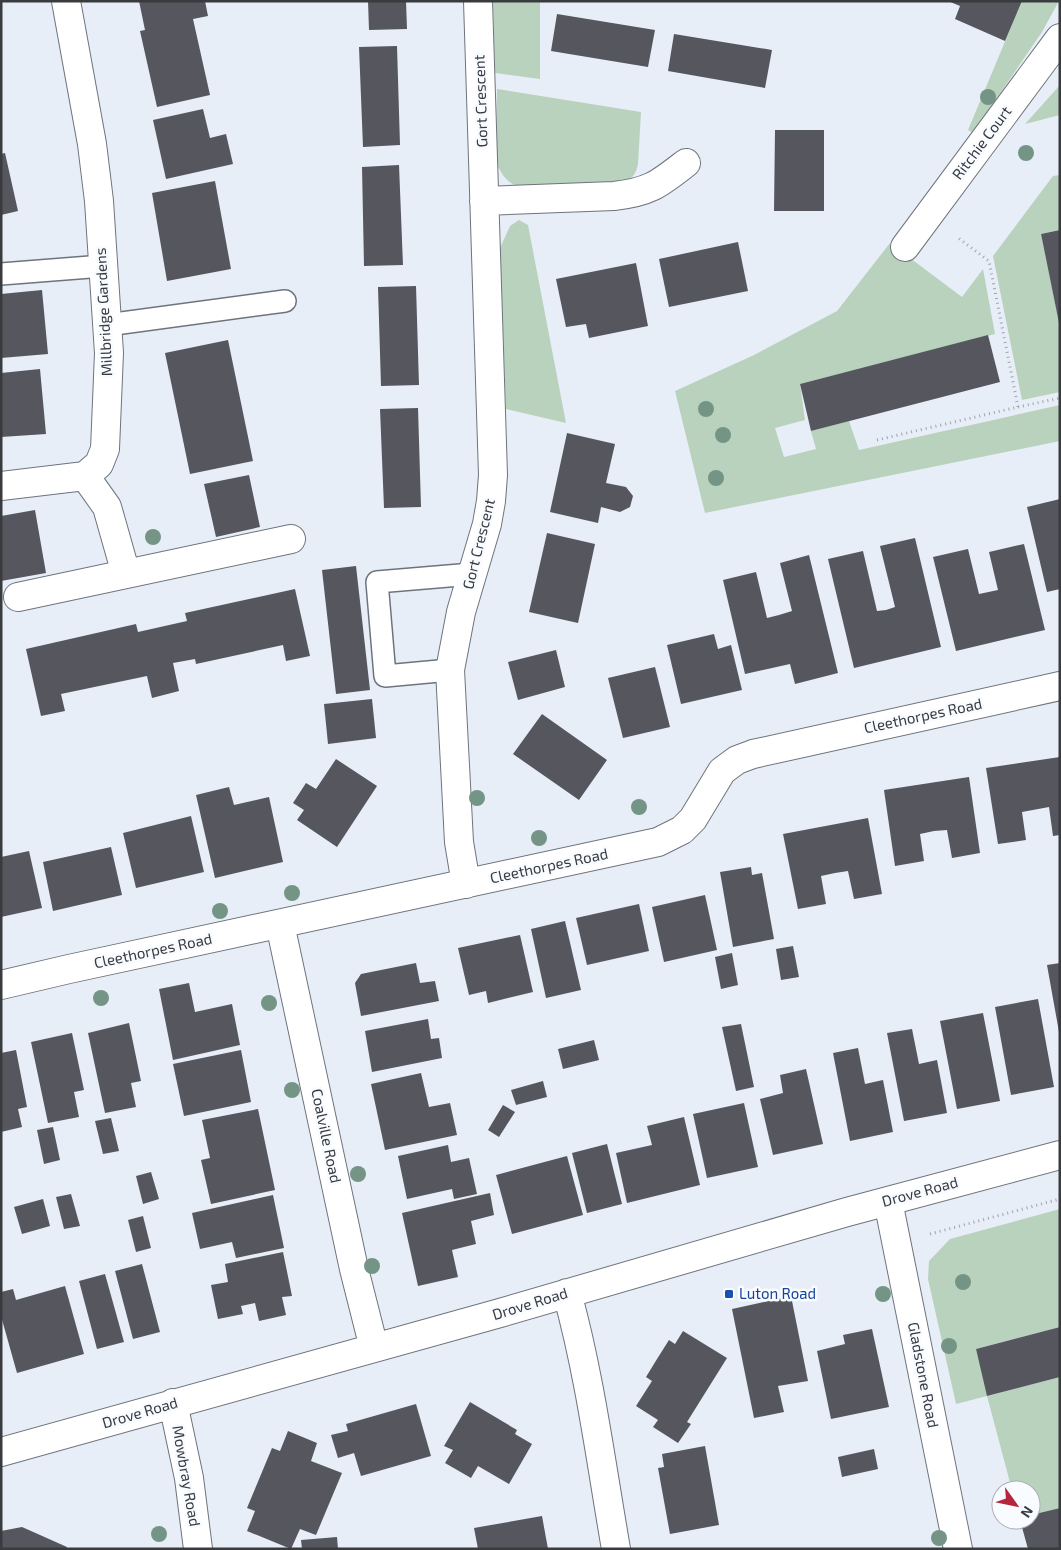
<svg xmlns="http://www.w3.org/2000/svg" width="1061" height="1550" font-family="'Exo 2',sans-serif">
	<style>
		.green { fill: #b9d2be }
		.building { fill: #56565f }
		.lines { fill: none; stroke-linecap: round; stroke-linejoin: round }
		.service-casing { stroke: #6e747c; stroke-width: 24 }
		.minor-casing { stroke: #6e747c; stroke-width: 30 }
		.path { stroke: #9fa4ab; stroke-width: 3; stroke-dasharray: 1 4; stroke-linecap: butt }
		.service { stroke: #fff; stroke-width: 21 }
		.minor { stroke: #fff; stroke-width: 28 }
		.tree { fill: #749585 }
		.transit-dot { fill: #1a4fb4; stroke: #f8fbff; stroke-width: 2 }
		.labels { text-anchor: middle; stroke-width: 5; stroke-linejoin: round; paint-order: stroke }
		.street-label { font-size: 15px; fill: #393b3f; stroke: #f8fbff }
		.transit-label { font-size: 15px; fill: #164399; stroke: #f8fbff; text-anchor: start }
	</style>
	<rect width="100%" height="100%" fill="#e7eef7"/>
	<!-- green -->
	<path class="green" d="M493 1H540V79L495 73Z
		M1022 1H1059L1042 32 973 133 968 130Z
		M1060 85V115L1025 124Z
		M497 89 641 112 638 164C637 169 635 175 631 178 621 184 527 189 515 185 505 181 500 171 496 162Z
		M1060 175V230L1041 234 1060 327V392L1022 400 993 256 1053 176Z
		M519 220 528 225 566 423 506 409 500 248 510 226Z
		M890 243 962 297 983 269 995 334 800 384 805 420 775 428 784 457 816 449 811 431 849 421 859 450 1060 405V441L705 513 675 391 754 355 837 311Z
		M1060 1209V1327L976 1349 988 1396 1060 1377V1508L1031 1515V1490H1012L987 1396 956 1404 928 1279 929 1261 950 1239Z"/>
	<!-- building -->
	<path class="building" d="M139 1H205L208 16 193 19 210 95 157 107 140 31 145 30Z
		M368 1H406L407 29 369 30Z
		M948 1H1022L1005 41 955 19 960 6Z
		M557 14 655 30 648 67 551 51Z
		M674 34 772 50 765 88 668 71Z
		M397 46 400 145 363 147 359 47Z
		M203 109 210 138 226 134 233 164 166 179 153 120Z
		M775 130H824V211H774Z
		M5 153 18 211 1 215V154Z
		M399 165 403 265 364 266 362 167Z
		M215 181 231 269 167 281 152 193Z
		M1060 230V323H1059L1041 234Z
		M738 242 748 291 669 307 659 259Z
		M636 263 648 326 589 338 586 324 566 327 556 279Z
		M416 286 419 385 381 386 378 287Z
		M42 290 48 354 1 358V294Z
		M988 335 1000 382 811 431 800 384Z
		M228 340 253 461 190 474 165 353Z
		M40 369 46 434 1 437V373Z
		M418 408 421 507 384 508 380 409Z
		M567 433 615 444 606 483 626 487 633 496 630 507 620 512 601 507 598 523 550 512Z
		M249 475 260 527 216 537 204 484Z
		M1060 499V589L1047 592 1027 507Z
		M35 510 46 573 1 581V516Z
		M547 533 595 544 578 623 529 612Z
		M915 538 941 647 854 668 828 559 863 551 877 611 886 610 895 607 880 546Z
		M1024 544 1045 630 956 651 933 557 968 549 979 594 998 590 989 552Z
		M809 555 838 673 795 684 790 664 745 674 723 580 756 572 767 618 779 615 792 611 780 563Z
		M356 566 370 690 336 694 322 570Z
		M295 589 310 656 286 661 283 645 196 664 195 659 173 663 179 691 152 698 147 676 61 694 65 711 41 716 26 649 136 624 138 632 187 621 185 613Z
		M714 634 718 649 731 645 742 690 681 704 667 645Z
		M556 650 565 687 518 700 508 662Z
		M655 667 670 727 623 738 608 678Z
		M372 699 376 738 328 744 324 704Z
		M542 714 607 760 579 800 513 754Z
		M1060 757V835L1053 836 1049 807 1022 812 1026 840 998 844 986 768Z
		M336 759 377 786 337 847 297 820 304 810 293 803 306 783 316 789Z
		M969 777 980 853 952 858 947 830 934 831 920 834 924 861 895 866 884 790Z
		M229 787 234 805 269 797 283 862 215 878 196 795Z
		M191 816 204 872 136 888 123 833Z
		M868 818 882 894 854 899 848 871 835 873 821 876 826 904 798 909 783 834Z
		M111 847 122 895 53 911 43 862Z
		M29 851 42 908 1 917V857Z
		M751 867 752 875 762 873 774 939 733 947 720 872Z
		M705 895 717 950 664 962 652 907Z
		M639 904 649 951 587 965 576 918Z
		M565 921 581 990 546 998 531 929Z
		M520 935 533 992 488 1003 486 991 469 995 458 948Z
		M793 946 799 977 781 980 776 949Z
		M732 953 738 985 721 989 715 957Z
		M416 963 420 983 435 981 439 1001 361 1016 355 983 361 974Z
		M1060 963V1032H1059L1047 965Z
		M189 983 195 1012 232 1004 240 1045 173 1060 159 989Z
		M1038 999 1054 1087 1011 1095 995 1007Z
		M983 1013 1000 1101 957 1109 940 1021Z
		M428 1019 431 1039 439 1038 442 1058 372 1072 365 1031Z
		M129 1023 141 1081 131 1083 136 1107 105 1113 88 1033Z
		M741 1024 754 1087 736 1091 722 1027Z
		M912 1029 919 1064 937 1060 947 1113 904 1121 887 1033Z
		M72 1033 84 1090 74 1092 79 1117 48 1123 31 1042Z
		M594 1040 599 1060 563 1069 558 1049Z
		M858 1048 865 1084 883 1080 893 1132 850 1141 833 1053Z
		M16 1050 27 1107 18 1109 22 1127 1 1132V1053Z
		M241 1050 251 1102 184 1116 173 1064Z
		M806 1069 823 1144 773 1155 760 1099 783 1093 780 1075Z
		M421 1073 429 1107 450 1103 457 1135 385 1150 371 1084Z
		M543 1081 547 1097 516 1105 511 1090Z
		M744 1103 758 1167 707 1178 693 1114Z
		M503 1105 515 1112 499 1137 488 1130Z
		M258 1109 275 1190 211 1204 201 1160 210 1158 202 1120Z
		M684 1117 700 1185 627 1203 616 1153 652 1145 647 1126Z
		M111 1118 119 1151 103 1154 95 1121Z
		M53 1127 60 1160 44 1164 37 1130Z
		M607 1144 622 1204 587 1213 572 1153Z
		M448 1145 451 1162 469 1158 477 1194 454 1199 452 1189 407 1199 398 1156Z
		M567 1156 583 1215 512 1234 496 1175Z
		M151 1172 159 1199 143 1204 136 1176Z
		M490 1193 494 1215 471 1221 476 1244 452 1250 458 1277 418 1286 402 1213Z
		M71 1194 80 1226 64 1229 56 1197Z
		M273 1195 284 1248 236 1258 232 1242 200 1249 192 1213Z
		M43 1199 50 1226 22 1234 14 1207Z
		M143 1216 151 1248 136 1252 128 1220Z
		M283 1252 292 1296 282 1297 286 1315 259 1321 255 1303 241 1306 243 1314 218 1319 211 1285 228 1282 225 1264Z
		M142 1264 160 1332 133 1339 115 1271Z
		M105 1274 124 1342 97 1349 79 1281Z
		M65 1286 84 1354 17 1373 1 1316V1292L13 1289 16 1300Z
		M791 1296 808 1381 778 1386 784 1412 754 1418 732 1309Z
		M1060 1327V1377L987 1396 976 1349Z
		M872 1329 889 1407 831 1419 817 1351 845 1344 843 1335Z
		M683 1331 727 1358 687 1422 691 1424 678 1443 653 1427 658 1420 636 1406 652 1381 646 1377 657 1359 669 1340 675 1344Z
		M470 1402 517 1430 515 1434 532 1444 509 1484 478 1466 471 1478 445 1463 453 1450 444 1446Z
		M416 1404 431 1456 361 1476 354 1453 338 1458 331 1435 348 1431 346 1424Z
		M288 1431 317 1443 311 1461 342 1473 316 1535 300 1529 291 1549 247 1531 255 1511 247 1508 272 1448 280 1451Z
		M705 1446 719 1525 670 1534 658 1468 664 1467 662 1454Z
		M874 1449 878 1469 842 1477 838 1457Z
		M1060 1508V1549H1028L1020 1520H1031V1515Z
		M542 1516 548 1549H478L474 1528Z
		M22 1527 67 1547 66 1549H1V1531Z
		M337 1537 338 1549H302L301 1540Z"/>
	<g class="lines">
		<!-- service casing -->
		<g class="service-casing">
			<path id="service" d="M1 274 103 266
				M107 325 285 301
				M450 670 385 676 377 582 472 574"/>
		</g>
		<!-- minor casing -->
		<g class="minor-casing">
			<path id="minor" d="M484 201 614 196C650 192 659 184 686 163
				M905 247 1060 38
				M85 476 107 507 126 574
				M1 486 85 476 99 464 105 449 109 353 99 201 92 144 66 1
				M18 597 291 539
				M466 884 459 842 450 670 461 612 487 524 491 501 493 475 478 1
				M280 924 354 1269 374 1348
				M1 985 69 969 658 842 682 830 693 819 722 771 737 760 753 754 1060 686
				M888 1201 958 1549
				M567 1293C590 1376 601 1463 616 1549
				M173 1403 189 1478 198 1549
				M1 1452 500 1313 847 1212 1060 1155"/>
		</g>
		<!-- path -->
		<path class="path" d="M1018 407 1060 398
			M877 440 1018 407 989 261 957 237
			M930 1234 1060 1199"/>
		<!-- service -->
		<use href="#service" class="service"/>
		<!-- minor -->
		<use href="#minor" class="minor"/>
	</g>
	<!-- trees -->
	<g class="tree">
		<circle cx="988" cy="97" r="8"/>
		<circle cx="1026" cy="153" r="8"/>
		<circle cx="706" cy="409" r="8"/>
		<circle cx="723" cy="435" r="8"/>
		<circle cx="716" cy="478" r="8"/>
		<circle cx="153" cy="537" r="8"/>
		<circle cx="477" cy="798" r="8"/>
		<circle cx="639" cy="807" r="8"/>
		<circle cx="539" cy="838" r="8"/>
		<circle cx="292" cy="893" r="8"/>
		<circle cx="220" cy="911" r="8"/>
		<circle cx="101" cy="998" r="8"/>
		<circle cx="269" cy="1003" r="8"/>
		<circle cx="292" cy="1090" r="8"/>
		<circle cx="358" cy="1174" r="8"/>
		<circle cx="372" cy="1266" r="8"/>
		<circle cx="963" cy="1282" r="8"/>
		<circle cx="883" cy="1294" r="8"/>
		<circle cx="949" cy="1346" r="8"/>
		<circle cx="159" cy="1534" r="8"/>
		<circle cx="939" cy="1538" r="8"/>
	</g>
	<!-- markers -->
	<rect class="transit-dot" x="724" y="1289" width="10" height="10" rx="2.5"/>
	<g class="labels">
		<!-- street labels -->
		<g class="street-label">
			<text transform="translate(481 101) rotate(-92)" y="5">Gort Crescent</text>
			<text transform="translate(982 143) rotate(-53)" y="5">Ritchie Court</text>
			<text transform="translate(104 312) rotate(-93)" y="5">Millbridge Gardens</text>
			<text transform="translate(479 544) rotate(-76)" y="5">Gort Crescent</text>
			<text transform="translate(923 716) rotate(-12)" y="5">Cleethorpes Road</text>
			<text transform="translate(549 866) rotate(-12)" y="5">Cleethorpes Road</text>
			<text transform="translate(153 951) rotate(-12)" y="5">Cleethorpes Road</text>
			<text transform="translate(326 1136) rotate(78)" y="5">Coalville Road</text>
			<text transform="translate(920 1192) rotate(-15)" y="5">Drove Road</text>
			<text transform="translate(530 1304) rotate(-17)" y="5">Drove Road</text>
			<text transform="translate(923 1375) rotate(79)" y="5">Gladstone Road</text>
			<text transform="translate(140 1413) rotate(-16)" y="5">Drove Road</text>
			<text transform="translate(186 1476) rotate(80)" y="5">Mowbray Road</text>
		</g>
		<!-- transit labels -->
		<g class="transit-label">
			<text x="739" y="1299">Luton Road</text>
		</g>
	</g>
	<!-- border -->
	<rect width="1061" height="1550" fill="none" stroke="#393b3f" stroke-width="5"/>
	<!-- north arrow -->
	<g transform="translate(1016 1505) rotate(123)"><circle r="24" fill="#f8fbff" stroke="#acaeb2"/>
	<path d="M0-4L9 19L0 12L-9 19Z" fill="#b6253b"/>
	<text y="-8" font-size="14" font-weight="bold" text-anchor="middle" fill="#393b3f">N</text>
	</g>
</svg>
